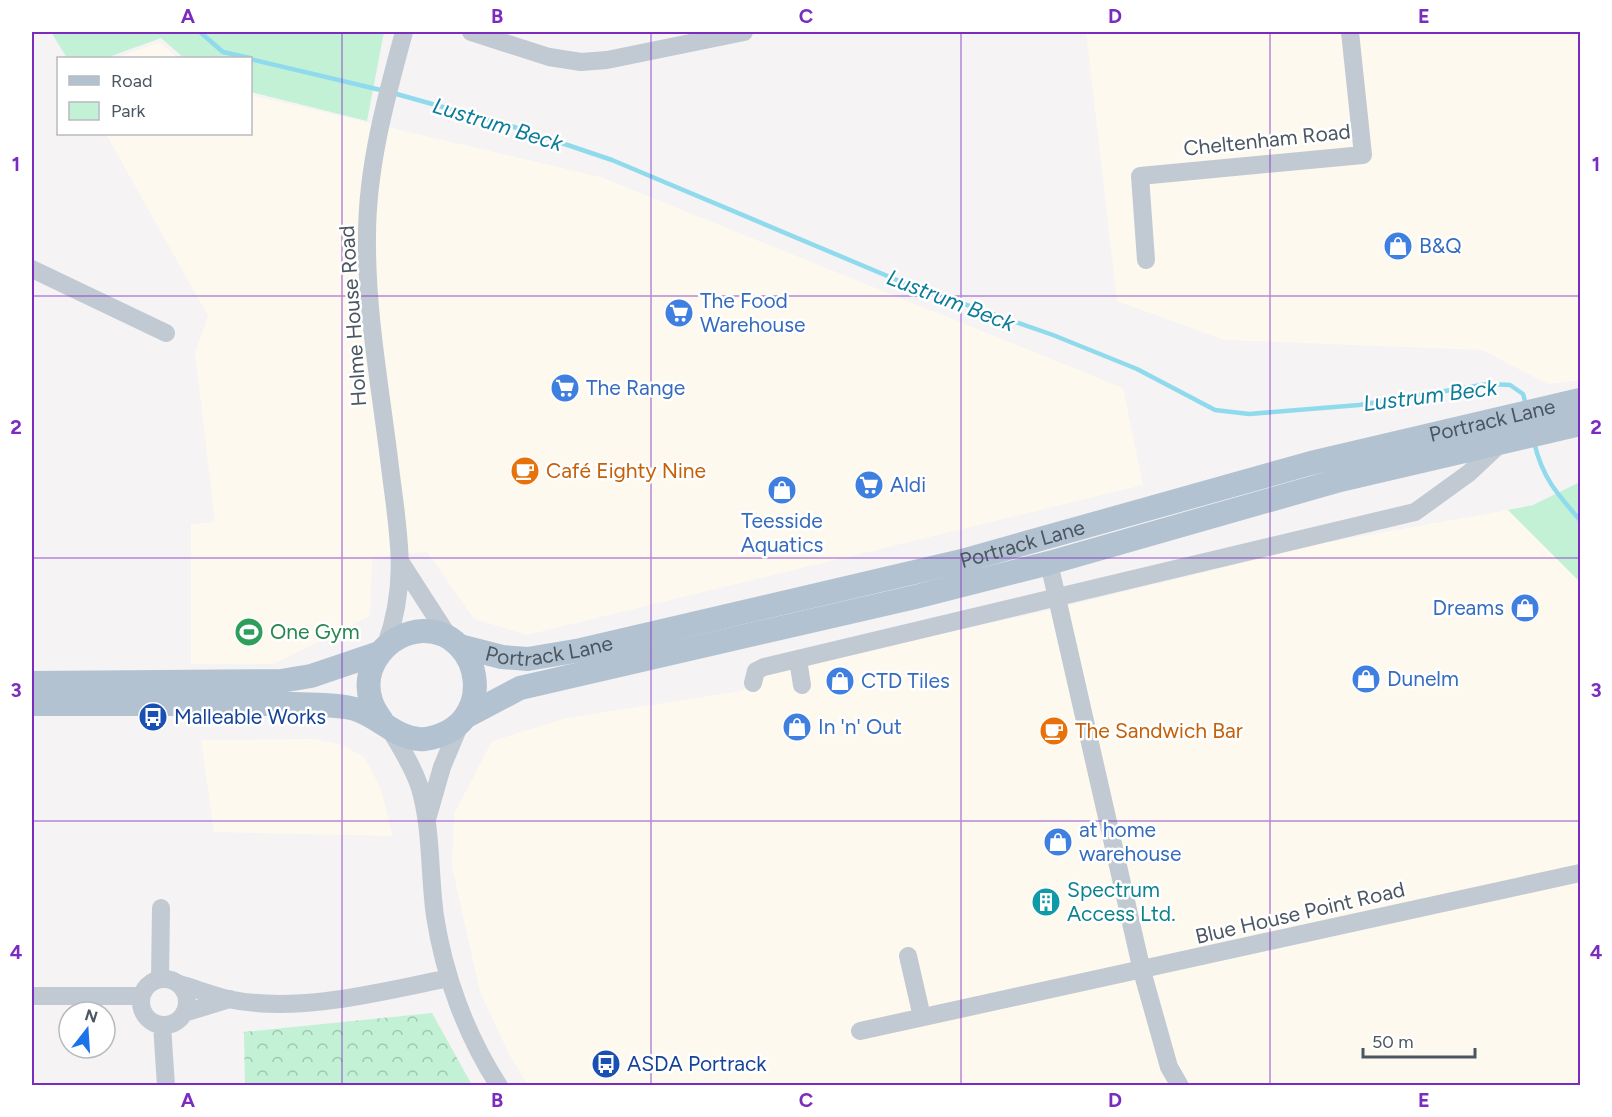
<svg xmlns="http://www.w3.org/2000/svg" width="1612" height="1117" font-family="Figtree,sans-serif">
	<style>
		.commercial { fill: #fdf9ef }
		.green { fill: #c3f1d5 }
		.forest { fill: url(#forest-crowns) }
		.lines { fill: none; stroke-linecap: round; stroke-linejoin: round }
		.stream { stroke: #90daee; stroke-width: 4.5 }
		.minor { stroke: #c1cad2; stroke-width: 18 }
		.major { stroke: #b3c2d1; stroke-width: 24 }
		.grid { fill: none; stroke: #7b2cbf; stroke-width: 1.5; stroke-opacity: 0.55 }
		.labels { text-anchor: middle; stroke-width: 5; stroke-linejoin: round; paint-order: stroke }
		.street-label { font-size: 21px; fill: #4a5661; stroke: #fff }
		.shop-label { font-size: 21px; fill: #366cbe; stroke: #fff; text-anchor: start }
		.food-label { font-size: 21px; fill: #c56008; stroke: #fff; text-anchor: start }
		.leisure-label { font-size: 21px; fill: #27864d; stroke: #fff; text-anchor: start }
		.transit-label { font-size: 21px; fill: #164399; stroke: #fff; text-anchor: start }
		.culture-label { font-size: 21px; fill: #0d838f; stroke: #fff; text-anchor: start }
		.water-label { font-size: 22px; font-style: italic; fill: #0c7c9b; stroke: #fff }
		.neatline { fill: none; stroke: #7b2cbf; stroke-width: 2 }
		.grid-label { font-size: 20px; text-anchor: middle; font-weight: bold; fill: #7b2cbf }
	</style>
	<defs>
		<pattern id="forest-crowns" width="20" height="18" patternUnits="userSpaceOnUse" patternTransform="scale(1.5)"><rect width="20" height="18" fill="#c3f1d5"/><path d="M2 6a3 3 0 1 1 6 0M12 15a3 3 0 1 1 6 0" fill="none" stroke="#a0c6b0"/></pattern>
	</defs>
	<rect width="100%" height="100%" fill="#f5f3f3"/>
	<!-- commercial -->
	<path class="commercial" d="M1086 32H1580V380L1548 384 1482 350 1224 340 1117 301Z
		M159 42 178 58H120L119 57Z
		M251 95 601 177 1123 388 1143 485 527 635 474 619 427 552 372 557 370 616 274 664H191V524L215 522 195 353 208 316 106 134H250Z
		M1508 510 1580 582V1085H528L510 1056 480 992 452 867 454 814 492 741 566 718 742 691 756 674 1046 611 1324 543Z
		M315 739 343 745 365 758 381 789 393 836 214 832 201 740Z"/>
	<!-- green -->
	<path class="green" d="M51 32H384L367 121 251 92 250 58H184L161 38 106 58H67Z
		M1580 482V582L1508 510 1533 505Z"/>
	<!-- forest -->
	<path class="forest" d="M432 1013 472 1085H245L244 1032Z"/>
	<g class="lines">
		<!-- stream -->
		<path class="stream" d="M200 32 223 52 250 58
			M250 59 385 91
			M393 93 514 127 612 160 904 283 1053 335 1137 369 1215 410 1249 414 1359 405 1488 384 1510 385 1523 394 1526 405
			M1534 442C1542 477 1557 494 1580 520"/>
		<!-- minor -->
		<path class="minor" d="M471 32 549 57 581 62 607 60 744 32
			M1146 260 1140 176 1363 155 1350 32
			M32 269 166 333
			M401 563 450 639
			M1049 563 1142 971 1169 1067 1180 1086
			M386 645C409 580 398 533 390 467 381 391 366 313 367 236 367 167 386 98 404 32
			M798 660 802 685
			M753 683 756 671 764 667 1415 512 1469 473 1501 443
			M389 728C400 746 412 765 419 785 432 826 429 873 435 916 444 975 466 1035 499 1086
			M428 816 442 767 460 724
			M908 956 922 1017
			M160 979 161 908
			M141 1002a23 23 0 1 1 46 0a23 23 0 1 1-46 0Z
			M179 984C196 989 212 995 228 999 297 1014 381 992 449 978
			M32 996H141
			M184 1013 230 999
			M162 1025 166 1086
			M860 1031 1580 873"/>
		<!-- major -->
		<g class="major">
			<path id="s1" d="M459 646 502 657 528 659 581 650 962 561 1311 463 1580 400"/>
			<path d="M32 683 281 681 311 676 379 653"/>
			<path d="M32 704H295C315 705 336 704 355 709 379 716 399 742 425 739 500 728 483 630 423 631 388 633 360 666 371 701 373 708 378 715 382 721"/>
			<path d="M467 716 520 688 915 597 1049 563 1340 480 1580 424"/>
		</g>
	</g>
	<!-- grid -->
	<path class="grid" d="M342 32V1086M651 32V1086M961 32V1086M1270 32V1086M32 296H1580M32 558H1580M32 821H1580"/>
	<!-- icons -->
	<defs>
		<g id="shop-disc" transform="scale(1.5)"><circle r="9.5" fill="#3f7fe0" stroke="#fff"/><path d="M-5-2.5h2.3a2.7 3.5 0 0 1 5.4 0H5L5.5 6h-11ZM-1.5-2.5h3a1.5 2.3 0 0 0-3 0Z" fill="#fff"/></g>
		<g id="supermarket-disc" transform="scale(1.5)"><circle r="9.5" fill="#3f7fe0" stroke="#fff"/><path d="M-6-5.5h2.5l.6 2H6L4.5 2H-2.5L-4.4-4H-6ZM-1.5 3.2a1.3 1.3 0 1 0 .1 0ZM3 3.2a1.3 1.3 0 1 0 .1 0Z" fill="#fff"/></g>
		<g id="cafe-disc" transform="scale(1.5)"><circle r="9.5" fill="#e8710a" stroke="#fff"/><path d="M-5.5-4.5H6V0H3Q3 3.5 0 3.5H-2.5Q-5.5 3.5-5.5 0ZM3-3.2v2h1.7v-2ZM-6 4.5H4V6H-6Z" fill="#fff"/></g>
		<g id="stadium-disc" transform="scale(1.5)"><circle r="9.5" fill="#2e9e5b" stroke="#fff"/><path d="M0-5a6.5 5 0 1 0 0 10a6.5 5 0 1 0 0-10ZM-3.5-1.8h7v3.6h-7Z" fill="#fff"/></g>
		<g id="bus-disc" transform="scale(1.5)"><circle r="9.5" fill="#1a4fb4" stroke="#fff"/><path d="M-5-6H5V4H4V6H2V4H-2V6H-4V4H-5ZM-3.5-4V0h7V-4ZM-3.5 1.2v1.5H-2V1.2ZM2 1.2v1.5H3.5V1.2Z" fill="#fff"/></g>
		<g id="building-disc" transform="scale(1.5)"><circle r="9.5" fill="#0f9aa8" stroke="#fff"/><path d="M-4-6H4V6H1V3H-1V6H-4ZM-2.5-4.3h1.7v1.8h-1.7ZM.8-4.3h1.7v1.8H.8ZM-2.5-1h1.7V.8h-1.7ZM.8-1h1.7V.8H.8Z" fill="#fff"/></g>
	</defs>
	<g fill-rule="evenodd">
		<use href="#shop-disc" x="1398" y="246"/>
		<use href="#supermarket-disc" x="679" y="313"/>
		<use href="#supermarket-disc" x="565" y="388"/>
		<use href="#cafe-disc" x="525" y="471"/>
		<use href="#supermarket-disc" x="869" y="485"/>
		<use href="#shop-disc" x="782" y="490"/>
		<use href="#shop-disc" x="1525" y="608"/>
		<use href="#stadium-disc" x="249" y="632"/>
		<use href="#shop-disc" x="1366" y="679"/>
		<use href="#shop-disc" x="840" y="681"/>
		<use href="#bus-disc" x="153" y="717"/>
		<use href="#shop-disc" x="797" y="727"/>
		<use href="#cafe-disc" x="1054" y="731"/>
		<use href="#shop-disc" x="1058" y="842"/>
		<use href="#building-disc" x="1046" y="902"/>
		<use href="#bus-disc" x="606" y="1064"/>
	</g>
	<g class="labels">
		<!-- street labels -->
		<g class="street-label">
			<text transform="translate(1267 140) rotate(-6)" y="7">Cheltenham Road</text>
			<text transform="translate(353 316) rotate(-94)" y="7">Holme House Road</text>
			<text dy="7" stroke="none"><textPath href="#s1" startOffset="1064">Portrack Lane</textPath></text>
			<text dy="7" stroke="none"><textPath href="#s1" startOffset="578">Portrack Lane</textPath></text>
			<text dy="7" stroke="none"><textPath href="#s1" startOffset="92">Portrack Lane</textPath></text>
			<text transform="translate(1300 913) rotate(-13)" y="7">Blue House Point Road</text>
		</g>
		<!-- shop labels -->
		<g class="shop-label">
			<text x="1419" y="253">B&amp;Q</text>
			<text x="700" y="308">The Food<tspan x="700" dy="24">Warehouse</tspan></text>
			<text x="586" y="395">The Range</text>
			<text x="890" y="492">Aldi</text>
			<text x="782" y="528" text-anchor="middle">Teesside<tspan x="782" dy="24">Aquatics</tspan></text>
			<text x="1504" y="615" text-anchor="end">Dreams</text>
			<text x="1387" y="686">Dunelm</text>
			<text x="861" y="688">CTD Tiles</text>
			<text x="818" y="734">In 'n' Out</text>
			<text x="1079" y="837">at home<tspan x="1079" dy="24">warehouse</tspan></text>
		</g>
		<!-- food labels -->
		<g class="food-label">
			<text x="546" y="478">Café Eighty Nine</text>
			<text x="1075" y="738">The Sandwich Bar</text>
		</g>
		<!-- leisure labels -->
		<g class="leisure-label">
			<text x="270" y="639">One Gym</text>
		</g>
		<!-- transit labels -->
		<g class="transit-label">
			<text x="174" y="724">Malleable Works</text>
			<text x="627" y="1071">ASDA Portrack</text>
		</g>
		<!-- culture labels -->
		<g class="culture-label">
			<text x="1067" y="897">Spectrum<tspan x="1067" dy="24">Access Ltd.</tspan></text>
		</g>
		<!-- water labels -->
		<g class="water-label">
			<text transform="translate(498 124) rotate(17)" y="8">Lustrum Beck</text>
			<text transform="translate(951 300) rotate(21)" y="8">Lustrum Beck</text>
			<text transform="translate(1430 395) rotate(-7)" y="8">Lustrum Beck</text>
		</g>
	</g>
	<!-- border -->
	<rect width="1612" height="1117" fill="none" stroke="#ffffff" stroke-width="66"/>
	<!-- legend -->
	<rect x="57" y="57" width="195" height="78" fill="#ffffff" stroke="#b7bbc0" stroke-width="1.5"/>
	<rect x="69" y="76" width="30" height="9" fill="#b3c2d1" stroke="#b7bbc0" stroke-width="1.5"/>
	<text x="111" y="87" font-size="18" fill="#4a5661">Road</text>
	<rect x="69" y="102" width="30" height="18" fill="#c3f1d5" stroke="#b7bbc0" stroke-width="1.5"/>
	<text x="111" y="117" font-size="18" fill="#4a5661">Park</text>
	<!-- north arrow -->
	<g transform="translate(87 1030) rotate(17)"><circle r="28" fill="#ffffff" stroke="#b7bbc0" stroke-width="1.5"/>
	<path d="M0-4.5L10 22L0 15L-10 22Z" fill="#1a73e8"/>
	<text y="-9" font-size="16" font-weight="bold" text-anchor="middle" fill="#4a5661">N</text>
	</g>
	<!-- scale -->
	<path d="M1363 1048v9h112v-9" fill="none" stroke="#4a5661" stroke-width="3"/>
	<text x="1372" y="1048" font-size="18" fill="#4a5661" stroke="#ffffff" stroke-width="4.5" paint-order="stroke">50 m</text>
	<rect x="33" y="33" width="1546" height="1051" class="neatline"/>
	<g class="grid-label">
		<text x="188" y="23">A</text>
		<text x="497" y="23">B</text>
		<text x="806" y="23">C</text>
		<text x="1115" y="23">D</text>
		<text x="1424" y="23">E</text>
		<text x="16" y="171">1</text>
		<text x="1596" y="171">1</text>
		<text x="16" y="434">2</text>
		<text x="1596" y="434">2</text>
		<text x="16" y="697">3</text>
		<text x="1596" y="697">3</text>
		<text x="16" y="959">4</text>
		<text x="1596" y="959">4</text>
		<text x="188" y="1107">A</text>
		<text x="497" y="1107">B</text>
		<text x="806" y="1107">C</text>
		<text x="1115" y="1107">D</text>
		<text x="1424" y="1107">E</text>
	</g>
</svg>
